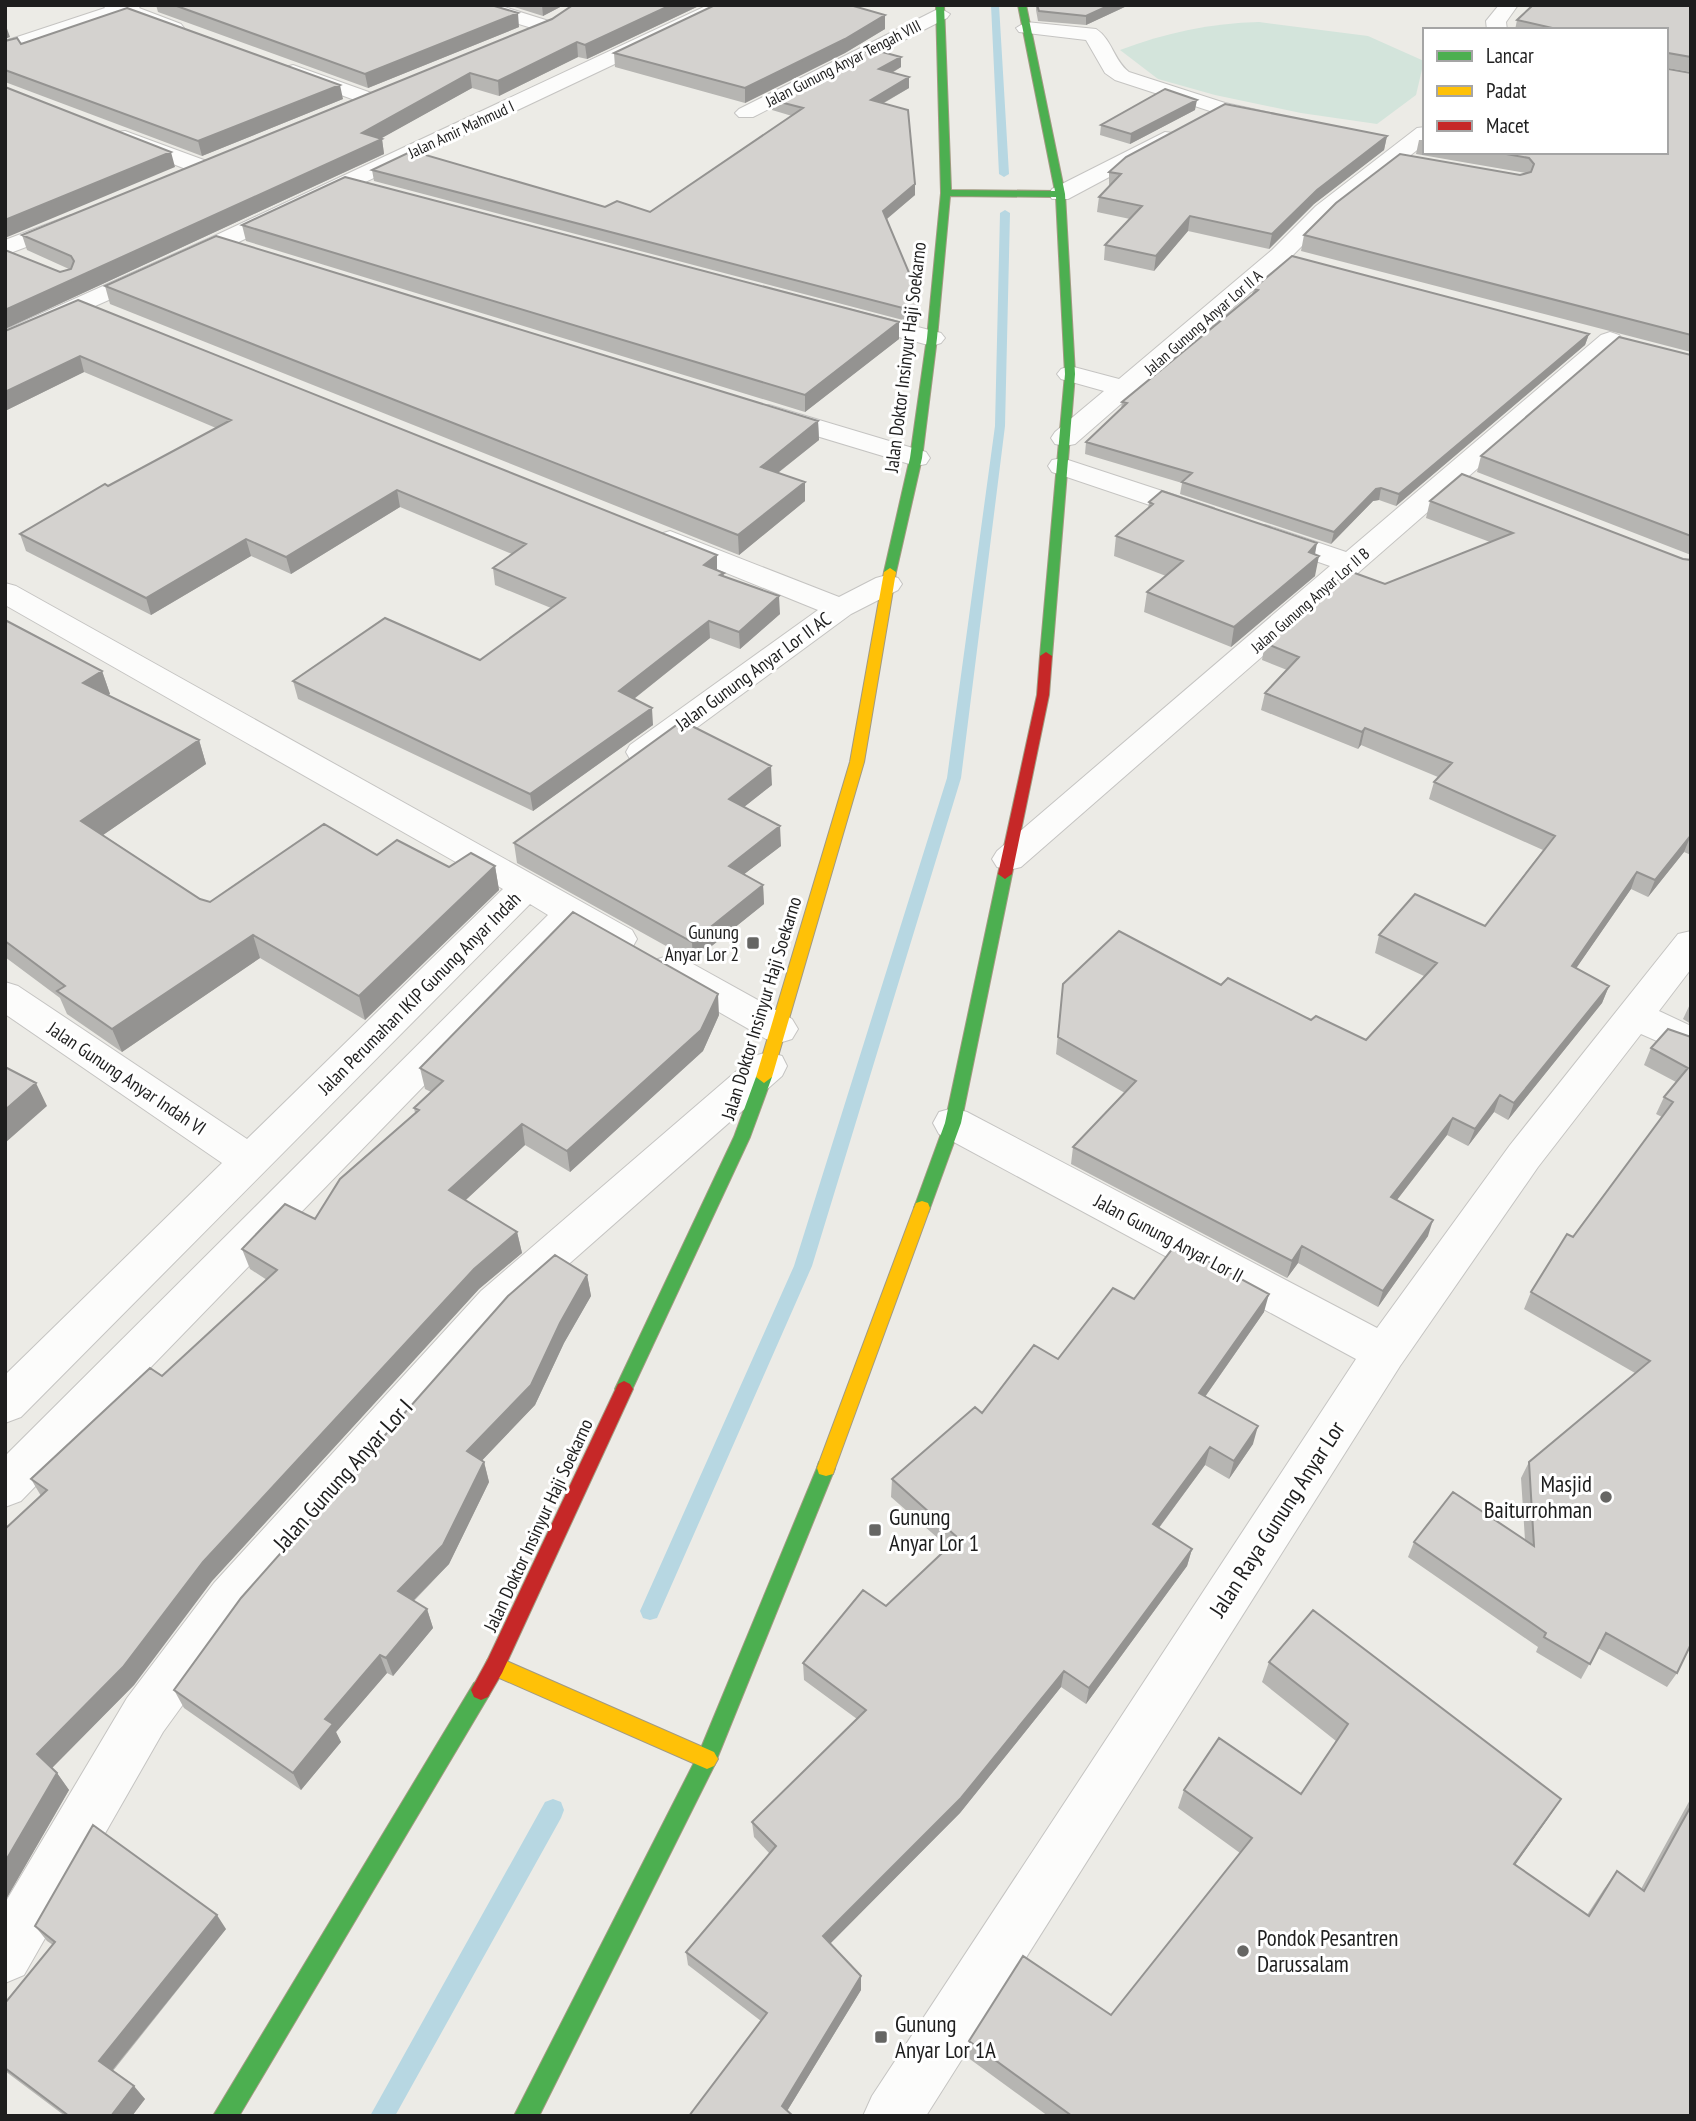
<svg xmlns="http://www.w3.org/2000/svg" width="1696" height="2121" font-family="'PT Sans Narrow',sans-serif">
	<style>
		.wetland { fill: #d3e4db }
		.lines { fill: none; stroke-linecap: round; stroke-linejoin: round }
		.stream { fill: #b7d7e2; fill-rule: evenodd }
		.street-casing { stroke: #c5c4c2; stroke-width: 2 }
		.fast-casing { stroke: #a29a82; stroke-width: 2 }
		.slow-casing { stroke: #a29a82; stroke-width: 2 }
		.jam-casing { stroke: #a29a82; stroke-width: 2 }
		.street { fill: #fcfcfb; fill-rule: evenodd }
		.fast { fill: #4caf50; fill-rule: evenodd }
		.slow { fill: #ffc107; fill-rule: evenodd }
		.jam { fill: #c62828; fill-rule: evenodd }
		.wall { fill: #b6b5b2 }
		.shaded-wall { fill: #949391 }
		.building { fill: #d4d2cf; stroke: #949391; stroke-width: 2 }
		.poi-dot { fill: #666664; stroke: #fff; stroke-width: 2.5 }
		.labels { text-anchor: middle; stroke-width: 6; stroke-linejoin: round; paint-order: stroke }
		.far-street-label { font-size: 16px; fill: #1e1e1e; stroke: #fff }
		.street-label { font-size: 19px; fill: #1e1e1e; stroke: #fff }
		.poi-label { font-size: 19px; fill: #1e1e1e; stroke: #fff; text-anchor: end }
		.near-street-label { font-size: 23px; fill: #1e1e1e; stroke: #fff }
		.near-poi-label { font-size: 23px; fill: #1e1e1e; stroke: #fff; text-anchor: start }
	</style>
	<rect width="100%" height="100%" fill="#ecebe6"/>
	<!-- wetland -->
	<path class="wetland" d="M1259 22 1368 36 1424 61 1416 95 1377 124 1301 113 1215 95 1158 79 1120 50C1165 33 1211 23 1259 22Z"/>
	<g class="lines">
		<!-- stream -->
		<path class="stream" d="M991 5H999L1009 174 1004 177 999 174Z
			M1005 210 1010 213 1005 426 961 778 812 1266 657 1618 650 1620 643 1618 640 1611 794 1266 947 778 995 426 1000 213Z
			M553 1799 561 1802 564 1810 561 1818 395 2116H370L545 1802Z"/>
		<!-- street casing -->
		<g class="street-casing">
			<path id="street" d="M103 5H141L139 8 181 24 184 28 174 34 121 15 5 54V41L105 8Z
				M468 5H498L552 22 555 26 545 32 470 9Z
				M708 5H733L731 9 226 248 5 346V330L210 238Z
				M1499 5H1518L1506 22 1507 30H1487L1486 21Z
				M940 8 950 14 947 18 753 117H739L735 113 739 109Z
				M1026 22 1096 29C1112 39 1114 61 1129 72L1225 103 1275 114 1279 118 1275 122 1268 124 1213 112 1115 80 1105 73 1086 40 1019 32 1016 28Z
				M293 65 377 95 380 99 377 103H363L286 75 283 71 286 67Z
				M1425 127V144L1332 216 1288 260 1139 389 1135 395 1130 396 1075 444 1065 446 1055 444 1051 438 1055 432 1104 391 1061 379 1057 374 1061 369 1070 366 1119 379 1272 250 1316 206 1417 128Z
				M125 131 212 163 215 168 212 173H196L117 142 114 137 117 132Z
				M1165 132 1173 133 1176 138 1173 143 1068 199H1052L1049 194 1052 189Z
				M71 215 79 217 83 222 79 227 5 255V240Z
				M848 309 941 333 945 338 941 343 932 346 839 321 836 316 839 311Z
				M1610 332 1619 335 1623 340 1619 345 1021 867 1009 870 997 867 992 859 997 851 1330 566 1255 540 1251 534 1255 528 1265 525 1275 528 1346 552 1601 335Z
				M769 405 926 452 930 458 926 464 916 466 760 419 756 413 760 407Z
				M1062 458 1214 508 1218 514 1214 520 1204 523 1194 520 1052 472 1048 466 1052 460Z
				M670 531 839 597 876 578 887 575 898 578 902 584 898 590 851 614 654 759 642 762 630 759 626 752 630 745 818 610 660 546 656 540 660 534Z
				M5 583 16 586 632 930 637 939 632 948C610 954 594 941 575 930L21 1501 5 1507V1456L548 915 530 904 21 1417 5 1423V1375L222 1163 5 1014V982L18 986 247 1139 503 889 5 605Z
				M1691 931V969L1659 1011 1691 1026V1056L1641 1034 1538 1167 1400 1366 926 2116H863L872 2096 1356 1359 939 1134 933 1123 939 1112 953 1108 967 1112 1377 1328 1510 1145 1678 934Z
				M671 955 684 959 792 1019 798 1029 792 1039 779 1043 766 1039 658 977 653 968 658 959Z
				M768 1052 782 1056 787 1066 782 1076 511 1315 248 1615 163 1732 24 1975 5 1983V1903L127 1698 214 1583 481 1291 754 1056Z"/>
		</g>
		<!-- fast casing -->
		<g class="fast-casing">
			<path id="fast" d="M936 5H944L951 190 1055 191 1018 5H1026L1065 194 1075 374 1052 656 1046 660 1040 656 1065 374 1056 197 950 196 937 338 922 458 896 572 890 576 884 572 910 458 927 338 941 193Z
				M1005 869 1012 874 961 1123 930 1208 928 1213H916L914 1208 945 1123 998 874Z
				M764 1071 772 1077 750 1137 630 1394 624 1397 618 1394 615 1389 734 1137 756 1077Z
				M826 1460 833 1462 835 1468 714 1766 539 2116H514L699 1753 817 1468 819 1462Z
				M481 1680 488 1683 491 1690 488 1697 239 2116H213L474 1683Z"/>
		</g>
		<!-- slow casing -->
		<g class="slow-casing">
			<path id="slow" d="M890 568 896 572 864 762 772 1077 764 1083 756 1077 850 762 884 572Z
				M922 1201 928 1203 930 1208 835 1468 833 1474 826 1476 819 1474 817 1468 914 1208 916 1203Z
				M495 1656 714 1752 718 1759 714 1766 707 1769 700 1766 488 1673 485 1666 488 1659Z"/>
		</g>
		<!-- jam casing -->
		<g class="jam-casing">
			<path id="jam" d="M1046 652 1052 656 1049 695 1012 874 1005 879 998 874 1037 695 1040 656Z
				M624 1381 630 1384 633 1389 502 1673 488 1697 481 1700 474 1697 471 1690 488 1659 618 1384Z"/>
		</g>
		<!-- street -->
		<use href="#street" class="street"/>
		<!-- fast -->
		<use href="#fast" class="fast"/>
		<!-- slow -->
		<use href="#slow" class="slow"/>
		<!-- jam -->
		<use href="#jam" class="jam"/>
	</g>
	<!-- wall -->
	<path class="wall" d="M156 5H491L519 27 368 88 158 12Z
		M508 5H564L543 16Z
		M701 5 587 59 578 57 499 96 472 88 381 138 382 139 384 154 5 329 60 272 69 269 27 250 22 235 552 19Z
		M1036 5H1129L1086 25 1038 21 1036 10Z
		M1691 5V72L1668 68V69L1691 73V352L1301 251 1304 235 1526 173 1416 154 1419 140H1425V152H1666V30H1515L1517 20Z
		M885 15V29L845 53 745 103 615 67 614 53Z
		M5 41 21 44 343 99 202 156 5 82Z
		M901 57V67L892 73 909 88 884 103 915 184V195L887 219 918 312V324L374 181 372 170 605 207 650 212 792 116 772 110V100Z
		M1195 110 1130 144 1100 135 1101 125Z
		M1387 136 1384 150 1314 204 1269 249 1188 231 1154 271 1104 260 1105 245 1130 219 1097 212 1099 197 1109 187V172Z
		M242 225 899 322V339L805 412 246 241Z
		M105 286 818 421 819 440 778 473 805 482V501L739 555 110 304Z
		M1253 289 1589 334 1585 345 1396 506 1379 500 1373 501 1331 544 1180 494 1182 483 1085 454 1086 442 1121 409 1122 402 1252 296Z
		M5 331 717 570 724 573V577L780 614 740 649 710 638 634 699 653 725 533 811 298 699 293 681 480 660 551 608 495 585 493 568 512 554 400 507 291 574 251 556 151 615 26 551 20 534 216 428 84 372 5 411Z
		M1691 355V555L1477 472 1481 456Z
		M1430 501 1691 560V855L1684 852 1648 897 1631 889 1576 968 1609 986 1602 1003 1508 1120 1494 1112 1468 1146 1447 1135 1397 1200 1428 1236 1378 1307 1298 1263 1287 1278 1071 1164 1073 1147 1125 1093 1056 1054 1063 984 1221 985 1366 1040 1424 976 1375 953 1379 935 1485 926 1543 850 1429 799 1434 782 1438 777 1361 745 1358 749 1261 710 1265 693 1287 670 1262 660 1265 643 1385 584 1490 542 1426 518Z
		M1149 502 1315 554V576L1231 647 1144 612 1147 592 1166 576 1114 556 1116 536 1148 509Z
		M5 620 102 671 110 694 108 695 199 740 206 764 103 835 200 899 210 902 377 855 449 867 495 866 499 890 365 1020 260 958 122 1052 67 1014 60 998 5 957Z
		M772 785 744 807 781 846 744 874 763 885 764 904 693 961 517 863 514 843Z
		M1691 1002V1024L1683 1019Z
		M719 1015 703 1051 570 1172 525 1145 465 1200 517 1232 522 1253 479 1289 212 1581 134 1685 52 1768 57 1773 69 1790 5 1901 41 1496 31 1479 162 1376 267 1280 250 1269 242 1249 315 1219 415 1113 414 1108 431 1092 425 1089 420 1068Z
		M1691 1037 1677 1673 1667 1687 1598 1648 1581 1679 1536 1652 1538 1647 1408 1557 1414 1542 1525 1540 1521 1478 1529 1462 1635 1373 1524 1309 1531 1292 1662 1117 1656 1114 1664 1097 1676 1082 1644 1065 1651 1048Z
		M587 1275 591 1296 564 1343 535 1405 482 1460 484 1462 489 1482 449 1564 414 1601 427 1609 433 1628 393 1676 387 1673 336 1732 341 1742 301 1790 184 1708 174 1690Z
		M1134 1299 1264 1312 1205 1397 1253 1444 1229 1479 1205 1465 1159 1528 1192 1549 1187 1566 1086 1704 1061 1687 960 1813 830 1943 861 1976V1990L787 2111 689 2116 761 2021 688 1965 686 1952 770 1854 754 1837 752 1822 857 1719 804 1680 803 1663 886 1606 948 1547 891 1497 892 1479 1058 1359Z
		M1269 1662 1549 1817 1515 1864 1587 1915 1604 1889 1617 1871 1641 1889 1691 1798V2116H1048L967 2057 969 2041 1111 2015 1240 1853 1178 1808 1184 1790 1301 1794 1336 1741 1262 1682Z
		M35 1926 226 1929 113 2071 145 2099 132 2116H65L5 2071V2003L53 1945 47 1941Z"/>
	<!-- shaded-wall -->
	<path class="shaded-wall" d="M542 5H564L543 16Z
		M671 5H701L587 59 585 45Z
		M1110 5H1129L1086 25V16Z
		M518 13 519 27 368 88 365 74Z
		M885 15V29L845 53 745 103V88Z
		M5 23 10 37 5 39Z
		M577 42 578 57 499 96 498 81Z
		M901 57V67L879 80V69Z
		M470 73 472 88 373 143 382 139 384 154 5 329V310L362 133Z
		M909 77V88L871 110V100Z
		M340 85 343 99 202 156 198 141Z
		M1197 100 1195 110 1130 144 1131 134Z
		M1387 136 1384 150 1314 204 1269 249 1272 234 1317 190Z
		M171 152 175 167 5 238V220Z
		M915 184V195L883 222V211Z
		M1190 216 1188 231 1154 271 1156 256Z
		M899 322V339L805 412V395Z
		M1589 334 1585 345 1396 506 1399 494Z
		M80 356 84 372 5 411V392Z
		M818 421 819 440 761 486V467Z
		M805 482V501L739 555 738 535Z
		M1381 488 1379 500 1373 501 1331 544 1334 532 1376 489Z
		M397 490 400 507 291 574 286 557Z
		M246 539 251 556 151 615 146 598Z
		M1317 543 1314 560 1319 556 1315 576 1231 647 1234 627Z
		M717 555V572L704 565Z
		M779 596 780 614 740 649 739 632Z
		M709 621 710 638 621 709 619 691Z
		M102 671 110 694 92 706 83 683Z
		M652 708 653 725 533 811 530 794Z
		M1365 728 1361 745 1358 749 1362 732Z
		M199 740 206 764 90 844 81 821Z
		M771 766 772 785 730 818 729 799Z
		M780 826 781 846 730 885 729 866Z
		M1691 835 1684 852 1648 897 1655 880Z
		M495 866 499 890 365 1020 359 996Z
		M1637 872 1631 889 1566 983 1572 966Z
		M763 885 764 904 693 961 692 942Z
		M253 935 260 958 122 1052 112 1029Z
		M1609 986 1602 1003 1508 1120 1514 1103Z
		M718 994 719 1015 703 1051 570 1172 567 1151Z
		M36 1083 47 1106 5 1143V1110Z
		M1500 1095 1494 1112 1468 1146 1475 1129Z
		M1453 1118 1447 1135 1386 1214 1391 1197Z
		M522 1124 525 1145 454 1211 449 1190Z
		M1433 1220 1428 1236 1378 1307 1383 1291Z
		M517 1232 522 1253 479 1289 212 1581 134 1685 49 1771 37 1754 203 1562 474 1269Z
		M1302 1246 1298 1263 1287 1278 1292 1261Z
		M587 1275 591 1296 564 1343 535 1405 473 1470 467 1451Z
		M1269 1294 1264 1312 1195 1411 1199 1393Z
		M1258 1426 1253 1444 1229 1479 1234 1461Z
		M1210 1447 1205 1465 1149 1541 1153 1524Z
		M484 1462 489 1482 449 1564 404 1610 398 1591Z
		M1192 1549 1187 1566 1086 1704 1089 1688Z
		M427 1609 433 1628 393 1676 386 1658Z
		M380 1655 387 1673 336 1732 341 1742 301 1790 293 1773 325 1719Z
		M1064 1671 1061 1687 960 1813 824 1950 823 1936Z
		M57 1773 69 1790 5 1901V1862Z
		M1561 1799 1549 1817 1503 1882 1514 1864Z
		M217 1915 226 1929 110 2073 99 2061Z
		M861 1976V1990L784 2116 782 2106Z
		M134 2086 145 2099 132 2116H111Z"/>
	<!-- building -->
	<path class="building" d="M174 5H491L518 13 365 74Z
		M573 5H671L585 45 577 42 498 81 470 73 362 133 382 139 5 310V250L60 272 71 269 74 261 71 256 22 235 552 19Z
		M715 5H850L885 15 845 39 745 88 614 53Z
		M1037 5H1110L1086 16 1039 11Z
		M1533 5H1691V57L1668 53V69L1691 73V335L1304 235 1336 203 1400 154 1520 175 1531 172 1534 164 1529 158 1495 152H1666V30H1561L1517 20Z
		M127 8 340 85 198 141 5 70V41L17 38 21 44Z
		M871 49 901 57 879 69 909 77 871 100 908 110 915 184 883 211 918 294V312L372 170 412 151 605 207 617 201 650 212 803 108 772 100Z
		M5 87 171 152 5 220Z
		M1165 89 1197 100 1131 134 1101 125Z
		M1225 104 1387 136 1317 190 1272 234 1190 216 1156 256 1105 245 1142 206 1099 197 1121 174 1109 172 1126 157Z
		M345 177 899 322 805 395 242 225Z
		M216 236 818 421 761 467 805 482 738 535 105 286Z
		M1292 256 1589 334 1399 494 1381 488 1376 489 1334 532 1182 482 1192 473 1086 442 1127 403 1122 402 1258 290 1253 289Z
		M78 300 717 555 704 565 724 573 720 575 779 596 739 632 709 621 619 691 652 708 530 794 293 681 385 618 480 660 565 598 493 568 526 544 397 490 286 557 246 539 146 598 20 534 105 484 108 486 231 420 80 356 5 392V331Z
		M1619 337 1691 355V536L1481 456Z
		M1462 474 1683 559 1691 560V835L1655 880 1637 872 1572 966 1609 986 1514 1103 1500 1095 1475 1129 1453 1118 1391 1197 1433 1220 1383 1291 1302 1246 1292 1261 1073 1147 1136 1081 1058 1037 1063 984 1119 931 1221 985 1228 978 1311 1020 1316 1016 1366 1040 1437 963 1379 935 1415 894 1485 926 1555 836 1434 782 1452 763 1365 728 1362 732 1265 693 1299 657 1265 643 1349 571 1385 584 1513 533 1430 501Z
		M1162 491 1317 543 1309 552 1319 556 1234 627 1147 592 1183 561 1116 536 1153 504 1149 502Z
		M5 620 102 671 83 683 199 740 81 821 200 899 210 902 324 824 377 855 397 840 449 867 471 853 495 866 359 996 253 935 112 1029 57 991 65 986 5 941Z
		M682 721 771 766 729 799 780 826 729 866 763 885 692 942 514 843Z
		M573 912 718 994 701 1030 567 1151 522 1124 449 1190 517 1232 474 1269 203 1562 123 1667 37 1754 57 1773 5 1862V1529L47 1490 31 1479 150 1368 162 1376 277 1270 242 1249 285 1204 315 1219 340 1179 419 1110 414 1108 443 1081 420 1068Z
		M1668 1029 1691 1037V1644L1677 1673 1606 1633 1590 1664 1544 1637 1546 1633 1414 1542 1453 1492 1534 1546 1529 1462 1650 1361 1531 1292 1567 1234 1573 1237 1673 1102 1664 1097 1688 1068 1651 1048Z
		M5 1067 36 1083 5 1110Z
		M1176 1244 1269 1294 1199 1393 1258 1426 1234 1461 1210 1447 1153 1524 1192 1549 1089 1688 1064 1671 961 1798 823 1936 861 1976 782 2106 793 2116H689L767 2013 686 1952 776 1846 752 1822 866 1710 803 1663 863 1590 886 1606 958 1538 892 1479 975 1407 982 1413 1034 1345 1058 1359 1113 1288 1134 1299Z
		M555 1255 587 1275 560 1323 531 1385 467 1451 484 1462 443 1545 398 1591 427 1609 386 1658 380 1655 325 1719 333 1724 293 1773 174 1690 241 1598 508 1296Z
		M1313 1610 1561 1799 1514 1864 1589 1916 1617 1871 1644 1891 1691 1806V2116H1072L969 2041 1023 1956 1111 2015 1252 1838 1184 1790 1219 1738 1301 1794 1348 1724 1269 1662Z
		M93 1825 217 1915 99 2061 134 2086 111 2116H69L5 2068V2003L55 1942 35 1926Z"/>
	<!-- markers -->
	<g class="poi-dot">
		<rect x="746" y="936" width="14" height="14" rx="3.5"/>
		<circle cx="1606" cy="1497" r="7"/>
		<rect x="868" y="1523" width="14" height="14" rx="3.5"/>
		<circle cx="1243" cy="1951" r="7"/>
		<rect x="874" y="2030" width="14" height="14" rx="3.5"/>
	</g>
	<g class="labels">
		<!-- far-street labels -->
		<g class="far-street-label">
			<text transform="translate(843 63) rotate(-27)" y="6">Jalan Gunung Anyar Tengah VIII</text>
			<text transform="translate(461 129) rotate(-25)" y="6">Jalan Amir Mahmud I</text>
			<text transform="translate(1203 322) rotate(-41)" y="6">Jalan Gunung Anyar Lor II A</text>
			<text transform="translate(1310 600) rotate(-41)" y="6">Jalan Gunung Anyar Lor II B</text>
		</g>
		<!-- street labels -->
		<g class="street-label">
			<text transform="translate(905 357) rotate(-83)" y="7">Jalan Doktor Insinyur Haji Soekarno</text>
			<text transform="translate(753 671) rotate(-36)" y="7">Jalan Gunung Anyar Lor II AC</text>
			<text transform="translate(419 993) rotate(-45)" y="7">Jalan Perumahan IKIP Gunung Anyar Indah</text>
			<text transform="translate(761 1008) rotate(-73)" y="7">Jalan Doktor Insinyur Haji Soekarno</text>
			<text transform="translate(127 1078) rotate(34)" y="7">Jalan Gunung Anyar Indah VI</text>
			<text transform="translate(1169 1238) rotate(28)" y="7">Jalan Gunung Anyar Lor II</text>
			<text transform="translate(538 1525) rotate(-65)" y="7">Jalan Doktor Insinyur Haji Soekarno</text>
		</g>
		<!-- poi labels -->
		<g class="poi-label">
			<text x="739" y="939">Gunung<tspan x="739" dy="22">Anyar Lor 2</tspan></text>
		</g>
		<!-- near-street labels -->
		<g class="near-street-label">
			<text transform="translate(343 1475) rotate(-48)" y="8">Jalan Gunung Anyar Lor I</text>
			<text transform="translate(1277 1519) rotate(-57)" y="8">Jalan Raya Gunung Anyar Lor</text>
		</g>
		<!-- near-poi labels -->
		<g class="near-poi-label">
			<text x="1592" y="1492" text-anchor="end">Masjid<tspan x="1592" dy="26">Baiturrohman</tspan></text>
			<text x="889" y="1525">Gunung<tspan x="889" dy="26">Anyar Lor 1</tspan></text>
			<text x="1257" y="1946">Pondok Pesantren<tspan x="1257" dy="26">Darussalam</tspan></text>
			<text x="895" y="2032">Gunung<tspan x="895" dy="26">Anyar Lor 1A</tspan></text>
		</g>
	</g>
	<!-- border -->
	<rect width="1696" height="2121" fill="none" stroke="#1e1e1e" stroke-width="14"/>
	<!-- legend -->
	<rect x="1423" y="28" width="245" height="126" fill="#ffffff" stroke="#a5a5a5" stroke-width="2"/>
	<rect x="1437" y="51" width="35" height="10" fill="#4caf50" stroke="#a5a5a5" stroke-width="2"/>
	<text x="1486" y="63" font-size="21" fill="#1e1e1e">Lancar</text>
	<rect x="1437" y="86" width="35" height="10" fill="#ffc107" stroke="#a5a5a5" stroke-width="2"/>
	<text x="1486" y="98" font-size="21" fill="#1e1e1e">Padat</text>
	<rect x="1437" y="121" width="35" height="10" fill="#c62828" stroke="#a5a5a5" stroke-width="2"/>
	<text x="1486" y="133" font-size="21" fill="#1e1e1e">Macet</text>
</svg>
